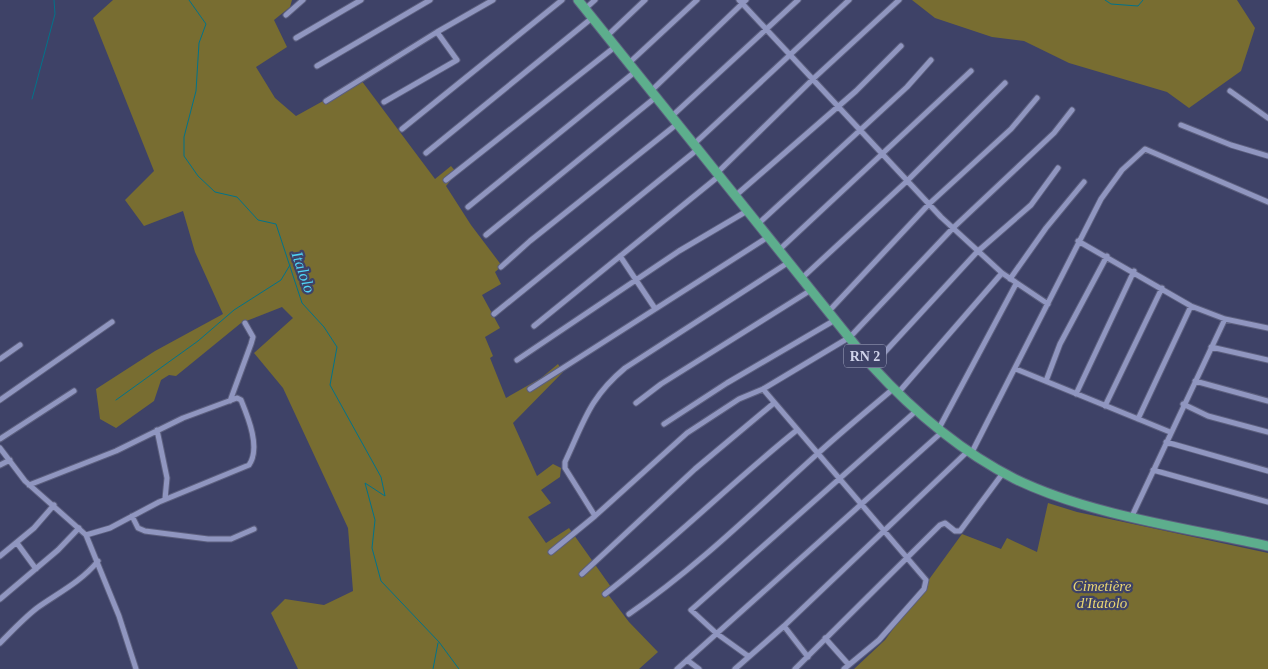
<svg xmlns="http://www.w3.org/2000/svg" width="1268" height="669" font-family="Georgia,serif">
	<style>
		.green { fill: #786d31 }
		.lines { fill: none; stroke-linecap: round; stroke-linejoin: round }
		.stream { stroke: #02738a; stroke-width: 1 }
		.minor-casing { stroke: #5c5f7e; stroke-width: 7 }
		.trunk-casing { stroke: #5c5f7e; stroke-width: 11 }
		.minor { stroke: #9096c0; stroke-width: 5 }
		.trunk { stroke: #5dae8d; stroke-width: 9 }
		.labels { text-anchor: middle; stroke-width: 4.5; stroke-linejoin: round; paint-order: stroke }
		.shield { fill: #3e4267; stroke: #a4a8c3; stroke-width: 1 }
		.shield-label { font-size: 14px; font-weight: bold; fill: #d0d3ea }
		.park-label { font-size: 15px; font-style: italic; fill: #e9d572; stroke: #3e4267 }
		.water-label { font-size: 16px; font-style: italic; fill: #4fd3f5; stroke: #3e4267 }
	</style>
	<rect width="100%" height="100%" fill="#3e4267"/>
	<!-- green -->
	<path class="green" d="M113 0H292L290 7 274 20 287 47 256 67 275 98 296 116 361 80 435 179 451 166 457 173 446 186 471 225 502 266 495 272 501 284 482 295 500 328 485 337 493 356 490 358 506 398 541 378 558 364 563 372 513 423 537 476 553 464 561 468 560 477 541 490 551 503 528 517 546 543 569 528 611 587 607 593 629 622 658 652 639 669H298L271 613 285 599 324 605 353 591 348 528 283 388 254 353 293 318 282 307 241 323 176 376 169 375 161 380 154 401 116 428 100 419 96 389 155 351 223 314 195 252 183 211 144 226 125 200 154 171 93 18Z
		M912 0H1237L1255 28 1241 71 1189 108 1167 92 1069 63 1024 41 992 37 935 18Z
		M1048 503 1077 512 1268 553V669H854L885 640 962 534 1001 549 1007 538 1037 552Z"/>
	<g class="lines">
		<!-- stream -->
		<path class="stream" d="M189 0 206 24 199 43 196 91 184 137V156L198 176 215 192 237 197 258 220 276 224 302 303 324 327 337 347 330 385 381 477 385 496 365 483 375 520 372 548 381 581 439 642 459 669
			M1105 0 1111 4 1138 6 1143 0
			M32 99 55 14 54 0
			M116 400 198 341 234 310 281 280 290 265
			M433 669 438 643"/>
		<!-- minor casing -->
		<g class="minor-casing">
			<path id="minor" d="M739 0 941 217 1002 273 1048 304
				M585 9 595 0
				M286 15 303 0
				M607 36 645 0
				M296 38 361 0
				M629 63 697 0
				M317 66 430 0
				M651 91 746 0
				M1230 91 1268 118
				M326 101 437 32 493 0
				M384 102 457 60 437 32
				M672 116 798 0
				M1181 125 1231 145 1268 156
				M402 129 562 0
				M694 144 849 0
				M426 153 592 18
				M717 173 813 79 899 0
				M446 180 616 46
				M735 196 856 91 901 46
				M468 207 636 71
				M758 224 907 87 931 60
				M486 235 656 97
				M1078 241 1191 306 1225 319 1268 328
				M779 250 971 71
				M620 256 654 307
				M501 267 530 241 677 124
				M802 278 907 181 1005 83
				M1010 279 1046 228 1084 182
				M829 311 929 204 1011 129 1037 98
				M494 314 698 149
				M534 326 719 176
				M1211 347 1268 360
				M0 359 20 345
				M517 360 679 251 747 211
				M872 366 977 252 1031 205 1058 168
				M1016 369 1170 432
				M1046 381 1060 344 1107 256
				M1195 381 1268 401
				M530 389 768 237
				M763 389 926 580 924 589 879 640 844 669
				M898 393 1002 273
				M1076 394 1134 271
				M0 400 112 322
				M230 401 251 344 253 337 245 323
				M636 403 661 384 811 290
				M1183 404 1208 416 1268 432
				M1105 406 1162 288
				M1138 419 1191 306
				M664 424 727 383 835 320
				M157 430 167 478 165 499
				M938 430 1016 284
				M0 439 74 391
				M1166 442 1268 471
				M0 448 25 481 86 535 119 616 136 669
				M971 454 1101 199 1122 170 1145 149 1268 202
				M0 465 10 460
				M1153 470 1268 502
				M29 485 116 451 183 418 237 398 241 400C248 417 261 448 249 465L159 502 110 528 86 535
				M132 516 138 528 145 531 208 539H231L254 529
				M595 516 565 468V462C584 422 589 398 625 368L789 262
				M1132 516 1225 319
				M17 543 36 569
				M551 552 595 516 687 433 739 399 763 389 850 337 953 228 1054 133 1072 110
				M0 556 34 528 54 505
				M582 574 695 469 774 403
				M605 594C672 542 731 483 797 430
				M0 599 58 550 79 528
				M629 614C696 568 754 511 815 456 840 433 867 411 893 389
				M784 626 808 657
				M825 638 849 665
				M0 643C12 631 24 618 37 608 58 593 81 582 98 561
				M748 656 716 633 691 610 916 411
				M687 660 699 669
				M677 669 942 432
				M735 669 784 626 968 451
				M795 669 940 525 945 523 955 531H960L1003 473"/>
		</g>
		<!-- trunk casing -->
		<g class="trunk-casing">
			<path id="trunk" d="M578 0 872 366C913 411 960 451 1015 479 1089 515 1187 528 1268 546"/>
		</g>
		<!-- minor -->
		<use href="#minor" class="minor"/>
		<!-- trunk -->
		<use href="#trunk" class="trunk"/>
	</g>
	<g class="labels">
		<!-- shield labels -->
		<rect class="shield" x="844" y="344.5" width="42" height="23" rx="4"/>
		<g class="shield-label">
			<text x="865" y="361">RN 2</text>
		</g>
		<!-- park labels -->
		<g class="park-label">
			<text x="1102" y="591">Cimetière<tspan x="1102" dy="17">d'Itatolo</tspan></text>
		</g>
		<!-- water labels -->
		<g class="water-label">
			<text transform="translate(304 272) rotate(71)" y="6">Italolo</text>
		</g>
	</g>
</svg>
